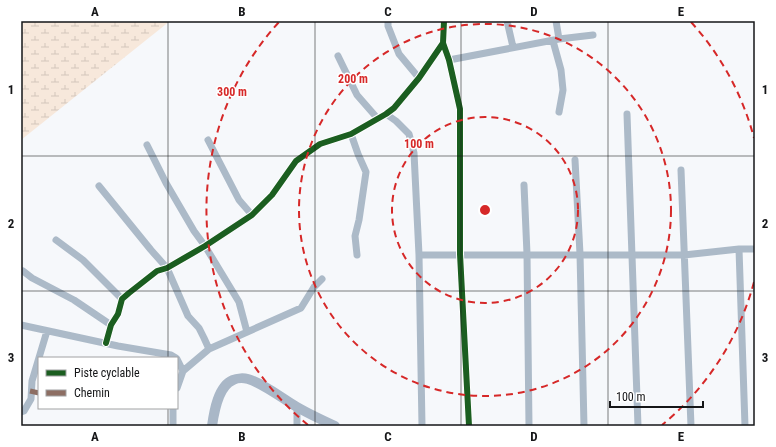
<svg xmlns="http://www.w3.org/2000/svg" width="776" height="447" font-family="'Roboto Condensed',sans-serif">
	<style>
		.wetland { fill: url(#wetland-marsh) }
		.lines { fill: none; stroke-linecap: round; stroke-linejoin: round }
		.minor { stroke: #acbac8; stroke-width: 7 }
		.secondary { stroke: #a9b7c7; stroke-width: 10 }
		.quiet { stroke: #8d6e63; stroke-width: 5; stroke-dasharray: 10 5; stroke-linecap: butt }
		.cycleway-casing { stroke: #fff; stroke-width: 8 }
		.cycleway { stroke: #1b5e20; stroke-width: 6 }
		.grid { fill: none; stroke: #151618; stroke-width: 1; stroke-opacity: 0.55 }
		.ring { fill: none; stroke: #d62828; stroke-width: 2; stroke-dasharray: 7 5 }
		.centre { fill: #d62828; stroke: #fff; stroke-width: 2 }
		.ring-label { font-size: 12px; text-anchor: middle; font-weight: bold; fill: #d62828; stroke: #fff; stroke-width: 3; stroke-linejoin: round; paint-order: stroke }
		.neatline { fill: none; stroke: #151618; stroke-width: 1.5 }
		.grid-label { font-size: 13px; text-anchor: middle; font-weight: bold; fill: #151618 }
	</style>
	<defs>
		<pattern id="wetland-marsh" width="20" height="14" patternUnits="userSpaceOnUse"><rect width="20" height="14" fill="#f7e8db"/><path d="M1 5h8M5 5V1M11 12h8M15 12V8" fill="none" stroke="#d3c6bb"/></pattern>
	</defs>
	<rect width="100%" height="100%" fill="#f6f8fb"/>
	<!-- wetland -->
	<path class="wetland" d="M21 21H170L21 140Z"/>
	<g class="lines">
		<!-- minor -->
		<path class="minor" d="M388 21V26L399 54 419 78
			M444 21 443 43 449 60 460 109V254L469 426
			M507 21 513 47
			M556 21 559 39
			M553 41 561 70 563 90 559 112
			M338 56 357 95 378 119
			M449 60 559 39 593 35
			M386 114 396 121 409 134 414 153 419 255 422 426
			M627 114 638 426
			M351 134 358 154 366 172 359 220 355 236 357 255
			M208 140 239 200 252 215
			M147 145 166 183 194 231 205 246 239 302 247 332
			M575 160 580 254 584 426
			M681 170 691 426
			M524 185 527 254 529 426
			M99 186 151 250 167 268 188 316 199 328 204 338 209 349
			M56 240 83 260 122 299
			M739 249 745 426
			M419 255H684L739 249H755
			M23 271 32 278 74 300 111 325
			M21 325 118 346 171 355 176 358
			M106 343 111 325 118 314 122 299 129 293 157 271 167 268 205 246 252 215 272 195 296 161 320 144 351 134 386 114 394 108 419 78 443 43
			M177 359 183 371
			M177 388 183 371 209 349 301 308 314 287 322 279
			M297 407V426
			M21 412 24 411 31 399 32 381 47 331
			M173 426V408"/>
		<!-- secondary -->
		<path class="secondary" d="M212 426C214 412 218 386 233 380 237 378 244 378 248 379 263 383 283 399 297 407 309 414 322 420 335 426"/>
		<!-- quiet -->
		<path class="quiet" d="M30 391 39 393"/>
		<!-- cycleway casing -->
		<g class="cycleway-casing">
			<path id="cycleway" d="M444 21 443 43 449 60 460 109V254L469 426
				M106 343 111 325 118 314 122 299 129 293 157 271 167 268 205 246 252 215 272 195 296 161 320 144 351 134 386 114 394 108 419 78 443 43"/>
		</g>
		<!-- cycleway -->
		<use href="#cycleway" class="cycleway"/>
	</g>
	<!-- grid -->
	<path class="grid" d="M168 21V358M315 21V426M461 21V426M608 21V426M21 156H755M21 291H755M168 408V426"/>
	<!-- distance rings -->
	<g class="ring">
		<circle cx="485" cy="210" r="93"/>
		<circle cx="485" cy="210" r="186"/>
		<path d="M754 282A279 279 0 0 1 662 425M308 425A279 279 0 0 1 279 22M691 22A279 279 0 0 1 754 138"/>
	</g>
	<circle cx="485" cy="210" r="6" class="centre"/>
	<g class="ring-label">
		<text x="353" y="83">200 m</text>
		<text x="232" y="96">300 m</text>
		<text x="419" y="148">100 m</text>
	</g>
	<!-- border -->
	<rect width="776" height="447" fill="none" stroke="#ffffff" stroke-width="44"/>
	<!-- legend -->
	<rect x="38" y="357" width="140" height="52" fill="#ffffff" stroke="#a1a2a3"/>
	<rect x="46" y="370" width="20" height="6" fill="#1b5e20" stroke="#a1a2a3"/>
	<text x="74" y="377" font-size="12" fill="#151618">Piste cyclable</text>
	<rect x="46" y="390" width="20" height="6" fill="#8d6e63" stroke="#a1a2a3"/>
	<text x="74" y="397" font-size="12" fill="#151618">Chemin</text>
	<!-- scale -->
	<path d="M610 401v6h93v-6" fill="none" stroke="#151618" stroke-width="2"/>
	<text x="616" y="401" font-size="12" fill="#151618" stroke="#ffffff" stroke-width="3" paint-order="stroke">100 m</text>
	<rect x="22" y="22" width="732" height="403" class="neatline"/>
	<g class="grid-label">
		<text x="95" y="16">A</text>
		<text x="242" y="16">B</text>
		<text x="388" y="16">C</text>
		<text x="534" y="16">D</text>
		<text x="681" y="16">E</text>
		<text x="11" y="94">1</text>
		<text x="765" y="94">1</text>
		<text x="11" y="228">2</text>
		<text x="765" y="228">2</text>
		<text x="11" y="362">3</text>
		<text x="765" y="362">3</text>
		<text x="95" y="441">A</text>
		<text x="242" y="441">B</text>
		<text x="388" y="441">C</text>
		<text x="534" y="441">D</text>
		<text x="681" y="441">E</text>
	</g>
</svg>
